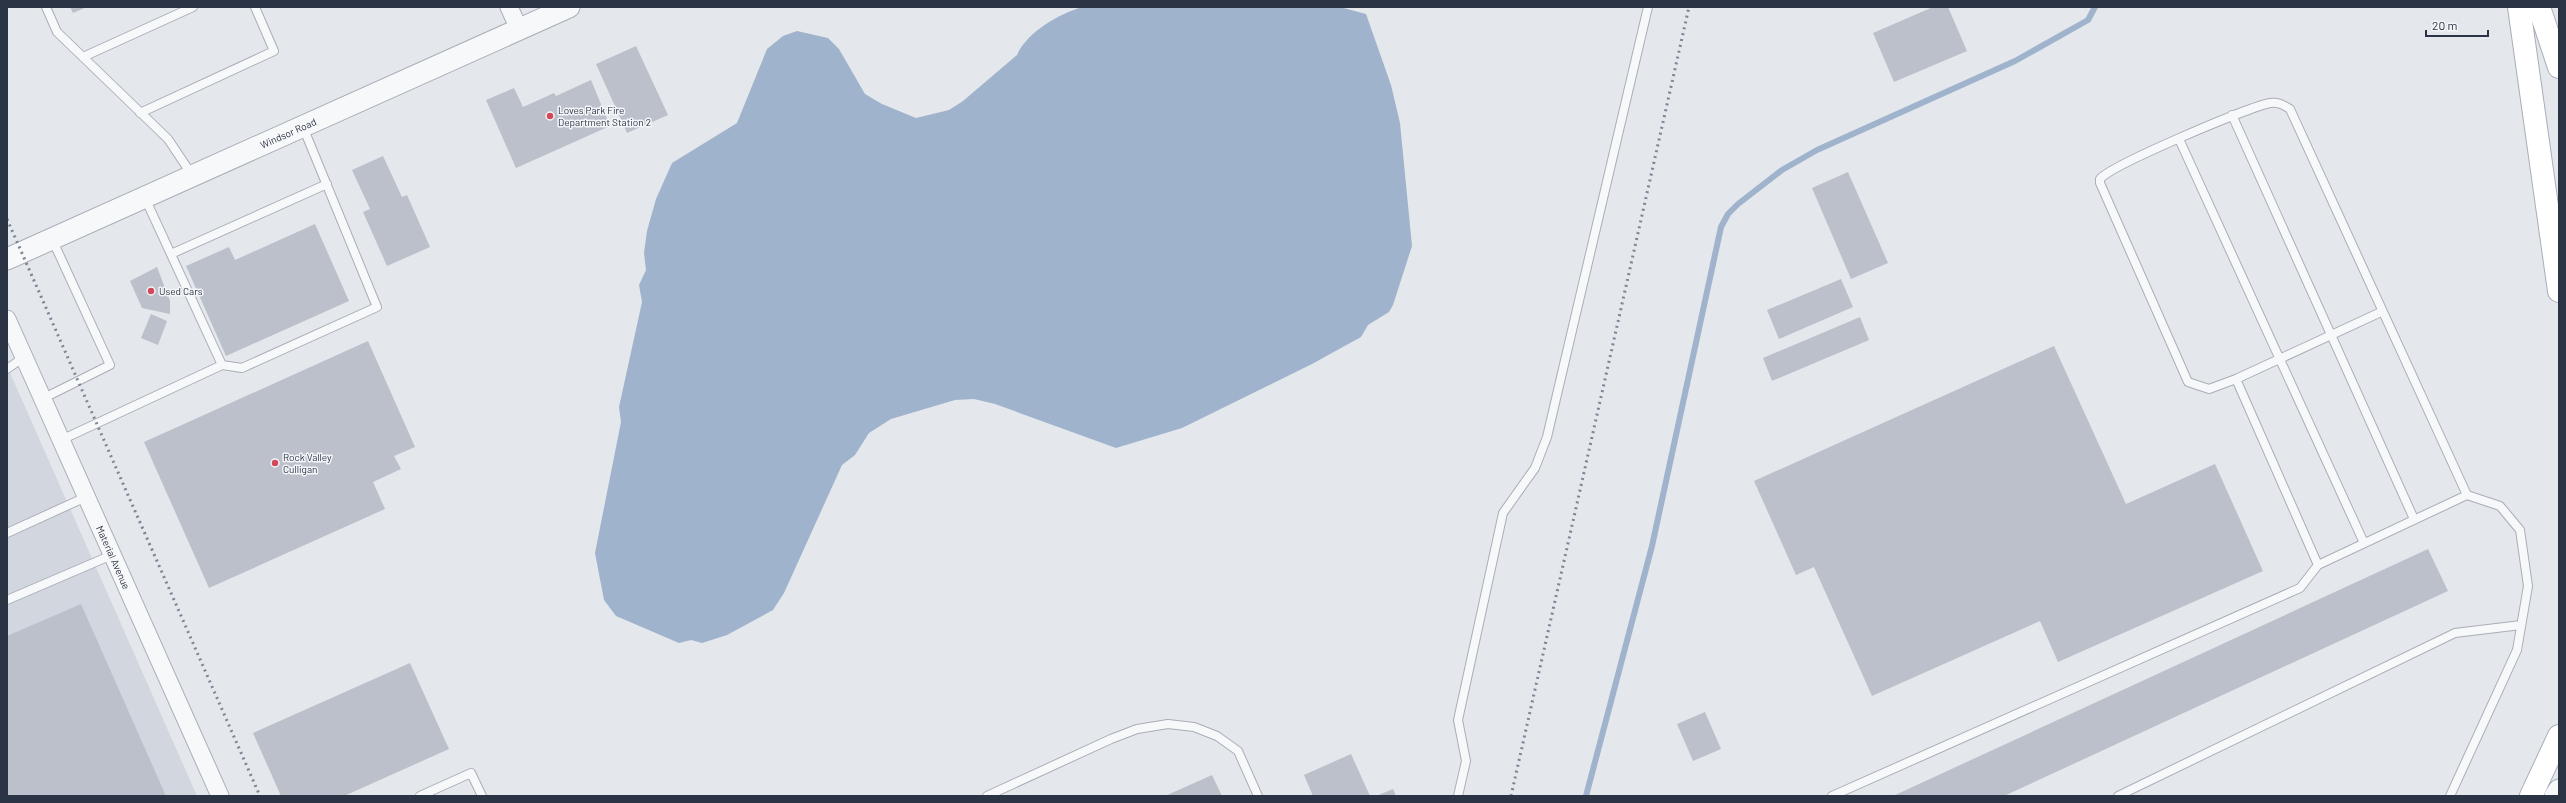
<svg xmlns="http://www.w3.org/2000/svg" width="2566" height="803" font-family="Barlow,sans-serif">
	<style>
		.built { fill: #d2d6de }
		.water { fill: #9fb4cc }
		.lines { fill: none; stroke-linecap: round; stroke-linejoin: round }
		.stream { stroke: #9fb4cc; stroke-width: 6 }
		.building { fill: #bbc0ca }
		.service-casing { stroke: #a9aeb7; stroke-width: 10 }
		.minor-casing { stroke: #a9aeb7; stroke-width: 19 }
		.tertiary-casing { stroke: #a9aeb7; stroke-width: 23 }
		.secondary-casing { stroke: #a9aeb7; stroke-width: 24 }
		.service { stroke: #f7f8fa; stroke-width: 8 }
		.minor { stroke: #f7f8fa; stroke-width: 17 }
		.tertiary { stroke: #f7f8fa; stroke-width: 21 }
		.secondary { stroke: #fff; stroke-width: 22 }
		.rail { stroke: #7d8696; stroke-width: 3; stroke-dasharray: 2 4; stroke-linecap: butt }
		.poi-dot { fill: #d1495b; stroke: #f4f6f9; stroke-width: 1.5 }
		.labels { text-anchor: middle; stroke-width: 3; stroke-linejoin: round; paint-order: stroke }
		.poi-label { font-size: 10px; fill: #2b3445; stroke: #f4f6f9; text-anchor: start }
		.street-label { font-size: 10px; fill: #2b3445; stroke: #f4f6f9 }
	</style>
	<rect width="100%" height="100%" fill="#e4e7ec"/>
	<!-- built -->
	<path class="built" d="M7 366 197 796H7Z"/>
	<!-- water -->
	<path class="water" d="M1082 7H1340L1366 14 1391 85 1400 123 1412 246 1393 305 1389 312 1368 325 1361 337 1312 364 1182 428 1116 448 995 404 974 399 955 400 891 419 869 433 855 455 842 465 784 593 773 610 727 635 702 643 691 640 679 643 616 616 604 600 595 553 621 422 619 407 642 302 639 285 646 270 644 253 647 231 656 199 672 163 737 123 767 49 783 36 797 31 828 38 839 49 865 94 882 104 916 118 949 110 963 101 1017 55C1027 32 1059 14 1082 7Z"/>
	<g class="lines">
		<!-- stream -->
		<path class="stream" d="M1586 796 1652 546 1721 227 1728 214 1738 204 1782 170 1817 150 2015 61 2088 20 2095 7"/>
	</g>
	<!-- building -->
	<path class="building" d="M70 7H87L73 13Z
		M1933 7H1948L1967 51 1894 82 1873 33Z
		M636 46 668 115 627 133 596 64Z
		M591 80 610 126 516 168 486 100 514 88 523 107 554 93 556 96Z
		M383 156 402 197 407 195 430 247 387 266 363 212 370 209 352 170Z
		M1848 172 1888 263 1851 279 1812 188Z
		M315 224 349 301 226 356 186 266 229 247 235 260Z
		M157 267 170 301V314L142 308 130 281Z
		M1841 279 1853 307 1779 339 1767 310Z
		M151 314 167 321 158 345 141 338Z
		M1860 317 1869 340 1772 381 1763 358Z
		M368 341 415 447 394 456 401 469 373 482 385 509 209 588 144 442Z
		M2054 346 2126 504 2215 464 2263 571 2058 662 2040 621 1872 696 1814 567 1796 575 1754 481Z
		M2428 549 2448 591 2004 796H1893Z
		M81 604 166 796H7V636Z
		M410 663 449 749 344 796H281L253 733Z
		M1705 712 1721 749 1693 761 1677 724Z
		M1351 754 1370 796H1313L1304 775Z
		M1212 775 1222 796H1165Z
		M1393 789 1396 796H1376Z"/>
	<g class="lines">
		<!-- service casing -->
		<g class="service-casing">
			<path id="service" d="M46 7 57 32 168 139 192 175
				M83 57 193 7
				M140 113 274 51 255 7
				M2232 115 2414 519
				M2179 139 2364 543
				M171 254 327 184
				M2381 312 2236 379 2209 389 2188 382 2100 183V179C2111 165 2249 107 2270 103 2279 102 2283 105 2290 109L2467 495
				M222 365 242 368 377 307 303 127
				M7 369 24 357
				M42 399 110 365 52 239
				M61 440 222 365 145 198
				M7 533 86 497
				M2318 565 2467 495 2500 506 2520 530 2528 586 2517 650 2450 796
				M7 600 112 555
				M420 796 471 773 482 796
				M987 796 1111 739 1137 729 1168 724 1194 727 1217 736 1238 751 1258 796
				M1458 796 1466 761 1458 720 1503 513 1535 468 1547 437 1648 7
				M1832 796 2300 588 2318 565 2236 379
				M2118 796 2455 633 2521 625"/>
		</g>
		<!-- minor casing -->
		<g class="minor-casing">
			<g id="minor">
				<path d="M509 7 519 29"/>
				<path id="s1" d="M7 319 220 796"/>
			</g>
		</g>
		<!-- tertiary casing -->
		<g class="tertiary-casing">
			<g id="tertiary">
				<path id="s2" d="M7 259 569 7"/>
				<path d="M2555 796 2559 790"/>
			</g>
		</g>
		<!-- secondary casing -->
		<g class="secondary-casing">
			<path id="secondary" d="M2519 7 2559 291
				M2539 7 2559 67
				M2531 796 2559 736"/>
		</g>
		<!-- service -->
		<use href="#service" class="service"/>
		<!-- minor -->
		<use href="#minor" class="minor"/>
		<!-- tertiary -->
		<use href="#tertiary" class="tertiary"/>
		<!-- secondary -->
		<use href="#secondary" class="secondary"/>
		<!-- rail -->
		<path class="rail" d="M7 219 260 796
			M1511 796 1689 7"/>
	</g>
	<!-- markers -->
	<g class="poi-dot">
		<circle cx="550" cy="116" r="4"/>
		<circle cx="151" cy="291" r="4"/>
		<circle cx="275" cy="463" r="4"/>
	</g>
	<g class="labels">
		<!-- poi labels -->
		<g class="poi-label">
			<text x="558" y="114">Loves Park Fire<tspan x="558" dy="12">Department Station 2</tspan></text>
			<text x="159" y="295">Used Cars</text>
			<text x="283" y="461">Rock Valley<tspan x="283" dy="12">Culligan</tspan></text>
		</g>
		<!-- street labels -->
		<g class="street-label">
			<text dy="4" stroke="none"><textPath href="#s2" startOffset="308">Windsor Road</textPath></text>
			<text dy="4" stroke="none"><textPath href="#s1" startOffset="261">Material Avenue</textPath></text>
		</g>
	</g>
	<!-- border -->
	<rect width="2566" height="803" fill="none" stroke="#2b3445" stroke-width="16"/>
	<!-- scale -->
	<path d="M2426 30v6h62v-6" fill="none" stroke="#2b3445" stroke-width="2"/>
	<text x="2432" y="30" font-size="12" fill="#2b3445" stroke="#f4f6f9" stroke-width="3" paint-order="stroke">20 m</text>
</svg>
